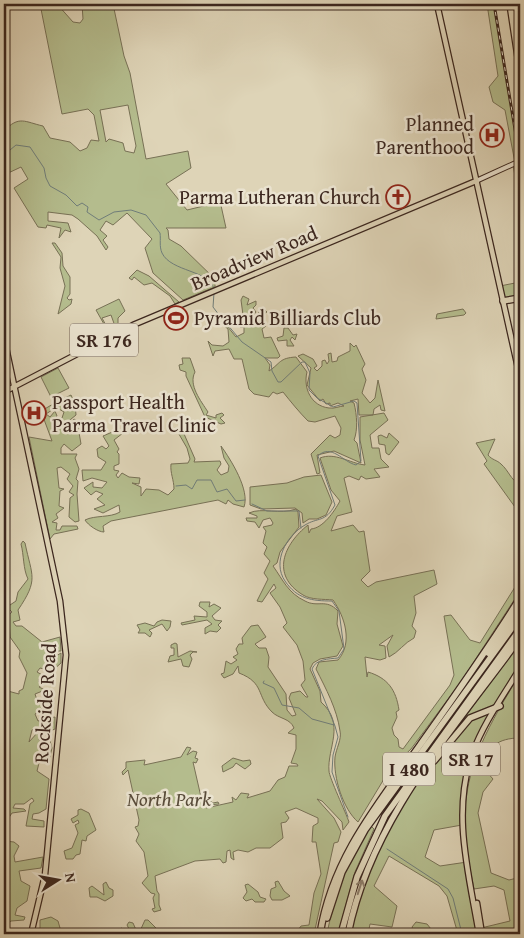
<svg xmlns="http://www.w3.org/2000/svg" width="524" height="938" font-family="'Gentium Book Plus',serif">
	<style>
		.green { fill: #b4bc8d; stroke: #787156; fill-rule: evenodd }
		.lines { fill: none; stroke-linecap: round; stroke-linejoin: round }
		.stream { stroke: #707d79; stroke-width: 1 }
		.secondary-casing { stroke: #3b261e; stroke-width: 6 }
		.primary-casing { stroke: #3b261e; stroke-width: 7 }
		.highway-casing { stroke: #3b261e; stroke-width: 8 }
		.secondary { stroke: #eae3d0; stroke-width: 4 }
		.primary { stroke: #ded4b7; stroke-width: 4.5 }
		.highway { stroke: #ded4b7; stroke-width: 5.5 }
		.rail-casing { stroke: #3b261e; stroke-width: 3 }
		.rail { stroke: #eae3d0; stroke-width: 1; stroke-dasharray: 4; stroke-linecap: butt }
		.oneway { stroke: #8c7d6a }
		.labels { text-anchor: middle; stroke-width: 5; stroke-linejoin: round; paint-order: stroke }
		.shield { fill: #eae3d0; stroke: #705f53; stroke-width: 1 }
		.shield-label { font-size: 19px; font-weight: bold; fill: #3b261e }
		.poi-label { font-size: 20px; fill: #3b261e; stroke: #eae3d0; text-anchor: end }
		.street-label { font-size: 20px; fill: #3b261e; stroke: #eae3d0 }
		.park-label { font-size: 20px; font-style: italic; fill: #594c3a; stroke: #eae3d0 }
	</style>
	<rect width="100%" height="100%" fill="#ded4b7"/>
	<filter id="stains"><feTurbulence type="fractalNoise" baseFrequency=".004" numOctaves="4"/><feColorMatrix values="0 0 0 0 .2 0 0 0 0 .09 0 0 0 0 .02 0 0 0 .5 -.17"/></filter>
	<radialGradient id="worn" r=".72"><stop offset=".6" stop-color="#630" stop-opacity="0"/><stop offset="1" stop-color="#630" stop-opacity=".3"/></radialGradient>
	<!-- green -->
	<path class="green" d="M40 4H57L73 22 80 23 83 19 82 4H113L124 56 130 73 146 159 188 151 191 168 166 184 187 210 212 204 211 197H217V202L220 201 226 228H166L168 230 169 239 181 246 218 282 215 283V287L183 300 153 273 145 248 152 239 127 213 113 225 106 221 100 230 107 236 103 240 108 247 106 250 97 236 78 219 72 215 48 212V221L68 223 71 232 65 230 59 238 61 228 47 225 46 228 38 227 14 188 28 179 21 167 4 175V131C19 115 25 122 43 126L50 138 70 142 80 151 87 148 91 140 99 141 94 115 88 109 62 114ZM128 105 136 146 134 153 125 151 123 143 109 139 106 142 100 110Z
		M487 4H494L520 159V207L513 164 515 163 505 110 493 102 489 87 498 76Z
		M52 243H55L62 253 63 266 70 277V294L67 298 69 300 72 299 71 304 58 314 65 286 60 268 61 257Z
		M137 270 149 276 179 302 175 304 170 296 152 283 144 285 134 277 132 280 129 278Z
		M520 282V298L503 301 500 286Z
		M243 296 249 299 247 305 256 301V305L253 308 256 312 249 321 251 327 256 325 259 311 265 310 267 312 262 315V325L266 326 262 329 264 338 271 337 280 356 278 358H265L270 365 269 371C281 363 279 358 296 357L307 372C303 388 311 406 329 408 334 409 340 406 344 406L338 403 330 406V403L326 404 323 399 320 401 307 385 311 368 298 356 303 354 313 359 317 366 314 368 317 371 322 366V361L325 360 327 364 329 361 328 354 331 353 332 362 337 361 338 357 350 351V343L354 347 356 345 365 364 362 369 366 380 362 393 370 403 375 398 378 380 385 411 381 410 380 405 374 409 373 415H359L358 399 350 401 354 403C357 415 358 430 354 440L357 443 361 463 334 451 317 455 320 473 317 474 311 454 330 435 335 438 340 435 341 428 335 416 315 422 308 421C299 412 291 402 283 392L277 394 273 392 269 397 254 394 249 389 242 359H234L229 349 215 351 213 356 208 341 212 345 223 346 229 342 228 329 218 321 219 316 236 337 244 333V327H240L237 324 238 318 243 315 241 300Z
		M119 299 125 311 118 318V328L116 329 111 315 102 318 108 329 113 331 109 333 96 310Z
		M463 309 466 313 464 315 436 319 437 314Z
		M284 328H288L293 335 297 334 295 340 292 337 290 340 294 346H287V340L278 341 277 338 283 336Z
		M182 358H190L195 372C188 385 201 401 208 412L206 415 216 418V415L222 413 224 415 220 418 225 423 221 424 205 417 186 376V372L180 370 179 365 183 364Z
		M58 368 69 388 51 397 41 377Z
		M71 395 75 404 76 415 65 424 72 423 74 419 77 421 81 444 72 451 64 444 61 448V454H77L75 458 79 469 76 479 78 481 77 494 79 521 75 522 69 517 70 498 74 495 69 492 73 486 67 479 70 474 61 467 57 468 59 488 64 489 60 491 59 506 64 508 56 514 58 518 52 522 57 523 56 530H60L62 526H77L78 529 54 534 50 539 29 437 52 441 42 414 43 410 53 404 55 408 46 414 50 417 55 411 57 416 53 421 62 418 64 412 59 409 57 402Z
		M384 413 388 420 370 435 372 448H379L381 459 389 467 374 469 380 477 366 479 361 476 359 480 349 476 344 478 352 512 337 516 331 531 353 525 359 532 364 531 370 571 361 580 368 587 376 582 434 570 437 584 414 596 416 613 412 626 416 631 414 638C404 643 399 652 389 657L387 646 393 635 379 645 385 646 386 658 380 660 365 657 367 677 368 672C388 678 396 690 399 710L396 712 397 717 392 728 394 735 398 739 399 747 403 749 450 685 454 675 444 616 451 615 470 640 480 643 520 579V591L460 683 411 749 390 769 358 822C343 809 333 777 335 757 336 749 342 739 340 731 337 709 326 689 316 669L319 662 338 660C353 643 345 617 333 600 324 599 311 600 303 595 270 575 284 544 308 525L309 533 311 529C323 528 334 512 340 501L331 490 320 458C335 452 349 463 365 465L360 440V417Z
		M181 427 195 459 194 462 220 461 221 464 217 470 221 475 228 472 229 466 224 458 221 446C231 460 250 490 244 507L233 504 228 500 226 504 218 500 111 521 103 526 104 532C98 532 88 525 85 520 95 515 110 518 120 512L119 505 103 513 94 509 105 505 97 499 103 494 96 491 91 495 84 488 93 482V487L102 488 107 482 92 478 83 481 82 470H101L106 462 98 457 97 449 102 446 106 449 109 446 103 436 117 430 123 433 114 440 119 449 117 452 119 454V464L114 466V470L119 471 116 475 118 478 122 473 129 477 140 478 139 484 132 483 141 487V496L146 489 159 490 168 495 174 489C174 480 170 473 171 464L188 463 190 459 187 448 176 429Z
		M389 433 399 442 389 455 386 453 385 445 379 444 378 436 381 435 387 438Z
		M495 439 488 455C492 460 497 460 501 464 509 471 510 479 520 485V514L484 464 487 461 476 443Z
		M321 475 332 502 326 515 317 519H309L303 523 302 513 295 508 261 509 250 505V487L287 483 304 477Z
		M296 509 298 512 299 527 280 552 277 563 273 566C283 580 288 593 305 601 318 608 326 598 338 611L337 624 343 646 337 656 320 659 313 663 310 669 320 691 321 702C346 724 327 748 329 771 329 777 346 813 349 822L343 830 342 822 322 801 317 799 334 818 341 832 338 842 334 843 314 934H295L301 926 309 925 314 893 321 874 316 842H312L313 826 318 823V818L296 808 285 812 289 818 286 822 281 823 283 838 270 848H256L248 852 238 850 233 852 234 860 231 858 230 850 227 851 226 862 223 863 220 859 195 861 155 876 157 891 159 894V905L161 910 154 912 152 909 155 908 153 898 155 894 151 893 142 883 148 876 144 852 136 841 139 834 135 827 138 826 139 820 128 770 123 775 122 772 126 768V762L145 760 144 765 181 757 187 747 191 748 187 755 193 751 197 752 195 758 198 759 196 763 193 762 201 797H205L213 803 218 802 219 804 208 805 206 808 233 802 232 797 236 800 241 793 249 794 247 798 270 791 278 780 285 777 289 766H298L297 764 291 763 296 749V735L288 733 294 728C290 718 279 719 272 712 256 696 265 683 239 673L238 666 233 674 224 678 221 674 224 673 226 661 231 664 237 660 233 657 238 654 236 649 239 644H243L242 638 251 626 258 625 266 637 255 644 259 648H266L269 657 268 667 286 694 287 710 292 716 296 715 289 698 291 693 300 691 306 697H308L301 685 305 680 303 661 297 645 283 627 287 623 280 607 270 593 276 588 274 584 262 602 257 601 268 579 264 573 270 561 264 554 267 547 263 543 266 531 263 527 272 525 273 523 270 518 263 520 259 528 255 522 247 521 246 518H257V516L249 513C262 507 280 515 296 509Z
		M23 541 25 543C32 577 39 579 18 610L20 620 13 622 16 626H22L42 642 60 637 61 651H47L48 657 53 658 61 653V663L52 671 40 668 37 672 44 676 39 679V682L43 684 39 687 45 690 35 694 37 700 46 702 52 709V712L49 709H42L35 714 38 721 55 717V729C49 732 41 731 36 727L32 730 29 742 38 732 41 734 39 740 50 741 52 748 49 760 39 763 37 771 49 779 46 809 39 813 33 814 32 819 44 821V827L26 826 30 804 34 801 32 798 24 804H15L13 808 24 809 26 811 12 813 8 819 4 820V690L19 694V691L23 689 27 673 19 657 20 651 10 637 9 621 6 623 7 630H4V619L12 612 7 607 16 601 18 592 28 579C23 569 24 555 21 544Z
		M200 602H210L209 607 214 604 221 608 212 616 215 620 222 621 218 625 221 628 217 632 210 631 205 634V628L212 624 207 620 182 625 181 623 195 620 194 616 207 617V612L199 606Z
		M162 620 171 621 170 627 167 631 162 624 149 630 152 633 150 637 145 633H138L140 630 137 625 145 623 154 626 157 622Z
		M520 642V664L493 708 479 712 443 747Z
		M175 643 177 644 178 657 190 651 197 652H193L190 655 192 659 189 667 183 666 181 659 168 662 170 656 174 655V648H171V645Z
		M520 674V738C498 738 485 747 485 770L493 779 483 792 478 813 491 873 509 880 517 878 520 891V934H482L481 928 510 921 504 890 494 886 474 889C470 868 465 846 465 825 463 766 491 722 520 674Z
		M487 713 490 715 468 767 462 825 434 830 425 857 440 866 467 862 479 934H458L447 896 439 886 389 856 374 886 397 906 392 927 370 924 368 934H348L371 858 418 780 466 722Z
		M233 758 243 761 250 760 251 764 245 769 236 763 233 767 223 772 222 766Z
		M81 809 89 813 96 830 87 836 86 841 82 840 80 854 76 855 73 859H66L64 851 72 848 78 833 75 825 79 823 78 820 73 823 71 819 78 815V810Z
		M4 821 8 828 5 841 14 842 19 846 14 856 15 862 43 857 41 868 19 871 21 881 30 886 27 901 17 908 15 915 25 917 24 920 11 921 6 925 8 930 4 932Z
		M371 826 374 829 355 872 338 934H327C332 906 350 846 371 826Z
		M278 881 284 891 290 896 282 900H272L270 896 271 889 276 887 275 882Z
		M106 882 109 888 113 890V896L105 901 97 897H90L89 888 92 886 104 895 103 884Z
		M248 884 258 892 260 897 266 899 264 902H255L252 899 246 901 243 898 247 892 245 885Z
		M51 917 58 921 60 928 67 934H40V920Z
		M145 920H148L156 928 155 933H152L151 930 147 934H112H121L119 931 121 928 130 931 127 925 129 922 133 923 137 932 140 931Z
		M416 922 427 924 435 934H415L412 927Z"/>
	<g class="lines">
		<!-- stream -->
		<path class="stream" d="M4 155 16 145 30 147 44 168 46 178 50 186 66 195 77 206 82 203 88 207 87 212 99 220 114 212 131 210 146 215 160 233C161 240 159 246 162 253 171 272 210 270 214 289
			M214 293 213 307 216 311 242 342 271 362 272 371 278 382H281L302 362H305L310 373 309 390 317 398 333 407 354 401 357 403 361 461 356 465C343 462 331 443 318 456L335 505C325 523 318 517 305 525 286 536 272 562 285 581 297 599 312 601 332 601L339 611 344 649 338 658C328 659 316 659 312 669L335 726 338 737 333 755 332 772 348 817
			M176 486 186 485 192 489 197 480H211L217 492 227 489 236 501 245 500
			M252 504 267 511H299L301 528
			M264 681 263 683 274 688 282 705 299 708 312 719 334 725
			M387 849 448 889 453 898 462 934"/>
		<!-- secondary casing -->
		<g class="secondary-casing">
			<path id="secondary" d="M476 181 520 161"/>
		</g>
		<!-- primary casing -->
		<g class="primary-casing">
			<path id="primary" d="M437 4 520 377
				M4 338 60 601 66 655 45 875 31 934
				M4 392 133 325 476 181
				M477 903 482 934
				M479 934C469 874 451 812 473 752 484 722 504 695 520 668"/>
		</g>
		<!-- highway casing -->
		<g class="highway-casing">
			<path id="highway" d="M510 4 520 70
				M518 4 520 19
				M503 301 520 298
				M488 653 520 608
				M434 761 470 718 500 706
				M327 918 342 872 365 830 520 617
				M320 934C332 859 377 805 420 745 454 697 489 648 520 598
				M341 934 357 877 385 816 520 629
				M348 934C371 819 453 730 520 638"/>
		</g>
		<!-- secondary -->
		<use href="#secondary" class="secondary"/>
		<!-- primary -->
		<use href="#primary" class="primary"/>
		<!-- highway -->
		<use href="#highway" class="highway"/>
		<!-- rail casing -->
		<g class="rail-casing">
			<path id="rail" d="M494 4 520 159"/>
		</g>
		<!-- rail -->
		<use href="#rail" class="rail"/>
	</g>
	<!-- one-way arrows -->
	<defs><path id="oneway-shaft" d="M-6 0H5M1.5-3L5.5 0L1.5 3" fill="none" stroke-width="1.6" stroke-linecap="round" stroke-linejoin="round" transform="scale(1.25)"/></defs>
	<use class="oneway" href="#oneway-shaft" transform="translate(360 887) rotate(-72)"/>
	<!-- icons -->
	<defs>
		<g id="hospital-ring" transform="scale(1.25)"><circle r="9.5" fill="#eae3d0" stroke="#8f2418" stroke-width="1.5"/><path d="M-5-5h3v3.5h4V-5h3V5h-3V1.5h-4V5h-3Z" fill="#8f2418"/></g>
		<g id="church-ring" transform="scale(1.25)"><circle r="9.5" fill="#eae3d0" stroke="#8f2418" stroke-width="1.5"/><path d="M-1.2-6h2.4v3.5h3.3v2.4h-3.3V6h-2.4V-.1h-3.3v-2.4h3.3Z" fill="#8f2418"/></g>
		<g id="stadium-ring" transform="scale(1.25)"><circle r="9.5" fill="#eae3d0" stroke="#8f2418" stroke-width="1.5"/><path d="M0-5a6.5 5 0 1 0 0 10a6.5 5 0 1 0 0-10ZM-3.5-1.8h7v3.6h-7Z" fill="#8f2418"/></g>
	</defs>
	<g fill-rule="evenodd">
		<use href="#hospital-ring" x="492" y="135"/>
		<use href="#church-ring" x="398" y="197"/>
		<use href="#stadium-ring" x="176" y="318"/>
		<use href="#hospital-ring" x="34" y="413"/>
	</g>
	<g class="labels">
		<!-- shield labels -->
		<g class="shield">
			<rect x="70" y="323.5" width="68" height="33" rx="4"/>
			<rect x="442" y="742.5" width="58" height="33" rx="4"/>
			<rect x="383" y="752.5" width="52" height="33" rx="4"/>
		</g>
		<g class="shield-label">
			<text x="104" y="347">SR 176</text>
			<text x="471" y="766">SR 17</text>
			<text x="409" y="776">I 480</text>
		</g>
		<!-- poi labels -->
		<g class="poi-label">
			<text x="474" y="131">Planned<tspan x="474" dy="23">Parenthood</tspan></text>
			<text x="380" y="204">Parma Lutheran Church</text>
			<text x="194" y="325" text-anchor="start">Pyramid Billiards Club</text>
			<text x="52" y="409" text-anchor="start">Passport Health<tspan x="52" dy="23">Parma Travel Clinic</tspan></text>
		</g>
		<!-- street labels -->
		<g class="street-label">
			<text transform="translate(254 258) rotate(-23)" y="7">Broadview Road</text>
			<text transform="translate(45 703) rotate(-86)" y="7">Rockside Road</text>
		</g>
		<!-- park labels -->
		<g class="park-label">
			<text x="169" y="806">North Park</text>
		</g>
	</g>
	<!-- margin -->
	<rect width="524" height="938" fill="none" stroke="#ded4b7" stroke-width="20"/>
	<rect x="5" y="5" width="514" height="928" fill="none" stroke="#3b261e" stroke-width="2.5"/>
	<rect x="10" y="10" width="504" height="918" fill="none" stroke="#3b261e"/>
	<!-- north arrow -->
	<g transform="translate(58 880) rotate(79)" stroke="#eae3d0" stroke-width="4" paint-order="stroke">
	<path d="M0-4L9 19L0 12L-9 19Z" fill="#3b261e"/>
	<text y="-8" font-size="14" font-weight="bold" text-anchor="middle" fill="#3b261e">N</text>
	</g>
	<rect width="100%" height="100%" filter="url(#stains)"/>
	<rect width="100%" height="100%" fill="url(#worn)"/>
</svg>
